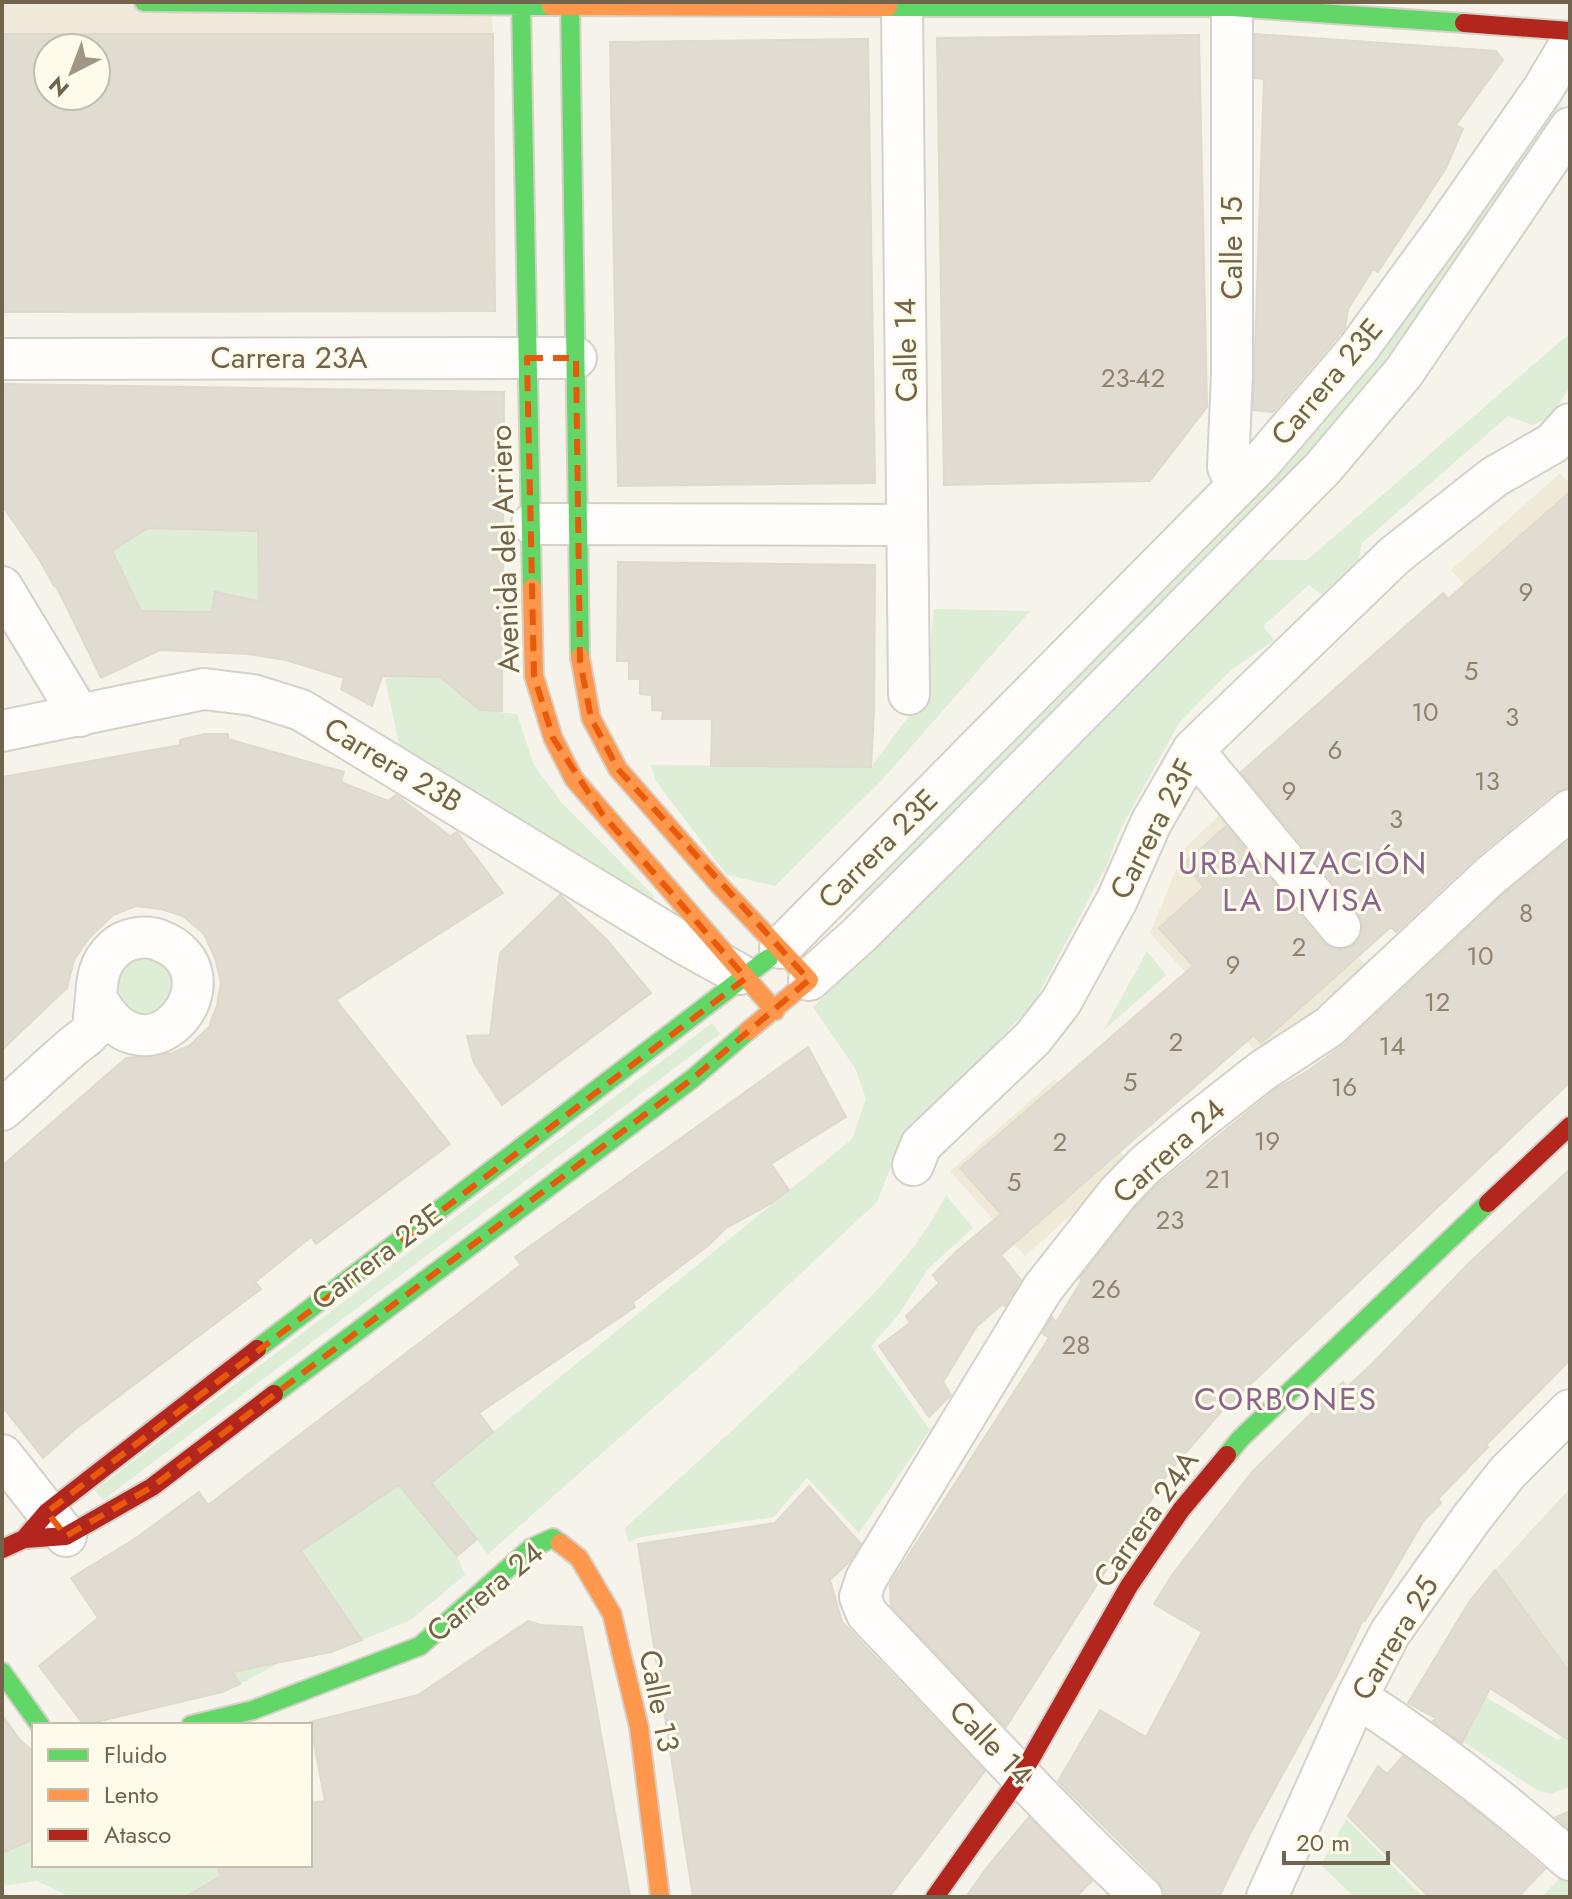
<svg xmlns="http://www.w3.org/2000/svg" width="1572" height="1899" font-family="Jost,sans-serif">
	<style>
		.residential { fill: #efe9d8 }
		.commercial { fill: #f0e8d8 }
		.industrial { fill: #e8e5db }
		.green { fill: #deedd5 }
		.building { fill: #e1dcd1; stroke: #ded9cc; stroke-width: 2; fill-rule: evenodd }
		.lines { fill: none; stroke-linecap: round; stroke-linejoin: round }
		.street-casing { stroke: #d5d1c8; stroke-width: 44 }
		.fast-casing { stroke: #d5d1c8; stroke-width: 22 }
		.slow-casing { stroke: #d5d1c8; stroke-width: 22 }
		.jam-casing { stroke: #d5d1c8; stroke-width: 22 }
		.street { stroke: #fefdfc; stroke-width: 40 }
		.fast { stroke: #63d668; stroke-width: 18 }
		.slow { stroke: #ff974d; stroke-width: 18 }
		.jam { stroke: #b3261e; stroke-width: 18 }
		.marked { fill: none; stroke: #e8590c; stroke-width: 6; stroke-dasharray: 16 10; stroke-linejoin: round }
		.labels { text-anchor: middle; stroke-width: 6; stroke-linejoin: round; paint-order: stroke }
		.number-label { font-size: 26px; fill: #8f8370 }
		.street-label { font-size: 30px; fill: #71634c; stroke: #fefbeb }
		.neighbourhood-label { font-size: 32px; letter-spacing: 2px; fill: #8b648e; stroke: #fefbeb }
	</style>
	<rect width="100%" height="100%" fill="#f6f4ea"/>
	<!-- residential -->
	<path class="residential" d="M1560 473 1570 484V704L1451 570Z
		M1227 808 1365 965 1261 1057 1150 933 1185 848Z
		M1055 1079 1130 1163 1025 1256 950 1171Z"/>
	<!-- commercial -->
	<path class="commercial" d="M2 2H491L493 34 2 35Z"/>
	<!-- industrial -->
	<path class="industrial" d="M1570 1488V1673L1495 1570Z"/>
	<!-- green -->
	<path class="green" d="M1553 102 1562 107 1379 374 1313 449 866 906 859 899 1305 442 1371 368Z
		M1570 333V386L1551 418 1531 425 1508 416 1362 543 1357 567 1324 596 1309 585 1263 626 1274 640 1231 670 1179 723 1120 830 1107 865 1034 1003 915 1128 894 1159 877 1202 720 1349 488 1554 434 1487 415 1503 457 1556 465 1575 411 1620 362 1640 308 1563 241 1606 279 1663 240 1684 190 1610 261 1580 443 1454 451 1466 852 1139 866 1099 855 1068 813 1007 1262 560H1307Z
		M127 528 258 530 290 608 215 592 212 612 141 611 128 584 69 612 54 586 133 538Z
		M934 609 1030 611 882 780 775 886 727 875 655 780 651 765 871 767 926 693Z
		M396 676 440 677 480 710 517 714 534 765 561 802 654 896 650 902 399 744 385 679Z
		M1147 951 1166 975 1103 1031Z
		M115 986a29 29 0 1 1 58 0a29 29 0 1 1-58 0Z
		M712 1023 720 1034 103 1500 95 1490Z
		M946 1195 973 1228 928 1269 899 1314 871 1346 930 1430 859 1533 807 1478 774 1517 641 1537 628 1542 625 1528C690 1469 755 1410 818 1349 864 1304 918 1253 946 1195Z
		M1486 1697 1558 1740 1570 1733V1787L1551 1794 1535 1789 1464 1742Z
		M1346 1819 1423 1897H1354L1321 1865Z
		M34 1839V1865H217L227 1897H70L37 1881 2 1886V1853Z
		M1567 1870 1570 1872V1897H1542Z"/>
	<!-- building -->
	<path class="building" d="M2 34H493L495 311 2 312ZM48 48H96V96H48Z
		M1255 34 1496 51 1503 60 1456 125 1463 129 1446 168 1378 272 1373 269 1348 309 1345 328 1273 412 1253 410 1264 79 1255 78Z
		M1199 35 1207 407 1150 481 944 485 937 38Z
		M868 39 875 483 618 486 610 42Z
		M2 384 504 392 502 711 480 710 440 677 382 676 372 706 341 689 344 678 286 660 247 654 160 650 101 678 56 585 54 586 39 559 2 505ZM148 528 258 531 259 601 215 592 212 612 141 611 112 551Z
		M1570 492V788L1555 792 1475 858 1396 932 1391 927 1261 1043 1254 1035 1001 1255 1021 1280 1005 1306 1003 1304 977 1326 943 1382 951 1395 929 1417 879 1346 910 1323 906 1316 939 1283 933 1275 957 1251 1001 1214 960 1168 1193 966 1159 928 1204 887 1184 864 1226 826 1322 942 1331 948 1343 950 1355 944 1362 934 1363 924 1358 912 1241 772 1443 593 1448 599Z
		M618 562 875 565 874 712 871 767 711 766 712 719H662L663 711 652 710V695L640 694V679H629V661H617Z
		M204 734H228V739L344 772 341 782 388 801 396 795 450 836 457 832 503 893 336 1000 450 1144 316 1244 311 1237 255 1282 261 1289 73 1431 43 1458 2 1406V1166L126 1058 172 1053 189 1046 209 1027 217 1005 221 983 215 958 204 934 183 916 161 909 136 906 113 915 89 938 74 960 67 988 2 1050V777L180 745V740Z
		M1570 840V1082L1220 1413 1169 1472 1006 1727 891 1606 890 1584 1049 1338 1042 1333 1052 1317 1056 1322 1082 1280 1080 1278 1135 1208 1160 1183 1275 1090 1309 1070 1345 1044 1505 893Z
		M560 895 608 941 651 993 502 1105 474 1063 467 1036 490 1035 500 953Z
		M808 1047 846 1117 771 1164 789 1190 772 1203 726 1228 709 1245 633 1302 635 1307 479 1413 493 1432 431 1483 477 1539 457 1556 399 1485 301 1551 362 1640 331 1652 232 1672 240 1684 222 1692 84 1725 39 1666 98 1618 71 1578 133 1540 199 1492 208 1505 521 1265 515 1257Z
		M1570 1169V1360L1486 1445 1488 1447 1438 1499 1441 1503 1424 1520 1365 1621 1363 1620 1337 1675 1250 1834 1219 1897H1167L1158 1880 1058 1781 1100 1710 1146 1737 1202 1632 1154 1604 1172 1575 1253 1471 1343 1382 1347 1387 1371 1365 1469 1263Z
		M809 1486 861 1544 850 1561 830 1580 842 1622 985 1771 889 1897H693L638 1544 775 1523Z
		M1495 1570 1570 1673V1741L1490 1688 1462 1743 1433 1721 1436 1718 1408 1703 1469 1602Z
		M528 1621 541 1625 582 1627 630 1897H185L221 1876 217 1865H310V1803L325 1801 310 1722 418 1695Z
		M2 1715 20 1740 34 1752V1839L2 1853Z
		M1403 1756 1479 1813 1545 1869 1518 1897H1429L1348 1816 1378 1766 1387 1774Z
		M1570 1811V1830L1556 1817Z
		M1029 1817 1092 1881 1076 1897H966L988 1866Z"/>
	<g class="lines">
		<!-- street casing -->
		<g class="street-casing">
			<path id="street" d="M902 6 909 694
				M1232 7V374L1228 467 1237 486
				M2 359 576 358
				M532 524 907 525
				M2 587 80 716
				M2 731 204 689 253 695 301 710 683 943 739 974
				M1193 750 1340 927
				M780 948 1262 461 1358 349 1444 231 1543 89 1570 44
				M809 980 858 936 948 847 1323 468 1404 372 1570 128
				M2 1110C25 1090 47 1069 70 1049 76 1043 89 1036 93 1028 94 1025 94 1020 94 1016 98 991 93 968 114 949 125 938 145 935 159 940 244 973 148 1095 97 999
				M913 1165 921 1145 1033 1038 1061 1002 1117 900 1151 823 1193 750 1395 555 1494 477 1553 443 1570 424
				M2 1455 66 1536
				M1357 1697C1432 1746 1503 1801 1570 1860
				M1142 1897C1046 1807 958 1708 867 1614L860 1597 866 1579 1043 1288 1118 1193 1144 1166 1197 1122 1262 1071 1329 1027 1490 876 1570 810
				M1267 1897 1357 1697 1390 1633 1471 1519 1507 1473 1570 1410"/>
		</g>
		<!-- fast casing -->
		<g class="fast-casing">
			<path id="fast" d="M144 2 551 6
				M521 2 532 588
				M570 2 580 657
				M888 7H1232L1464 23
				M257 1349 769 958
				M274 1394 692 1079 748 1031
				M1227 1455 1240 1439 1488 1203
				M2 1672 40 1725
				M191 1725 253 1710 420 1646 531 1548 553 1538 560 1543"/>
		</g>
		<!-- slow casing -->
		<g class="slow-casing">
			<path id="slow" d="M551 6 888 7
				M532 588 534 676 553 738 574 779 775 1011
				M580 657 591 718 618 769 721 887 809 980 748 1031
				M560 1543 579 1558 612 1614 639 1727 660 1897"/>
		</g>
		<!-- jam casing -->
		<g class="jam-casing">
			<path id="jam" d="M1464 23 1570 31
				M1488 1203 1570 1126
				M24 1539 47 1512 257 1349
				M2 1549 24 1539 66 1536 152 1487 274 1394
				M935 1897 1022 1774 1129 1586 1181 1510 1227 1455"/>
		</g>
		<!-- street -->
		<use href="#street" class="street"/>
		<!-- fast -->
		<use href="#fast" class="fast"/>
		<!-- slow -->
		<use href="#slow" class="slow"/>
		<!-- jam -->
		<use href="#jam" class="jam"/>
	</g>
	<!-- marked area -->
	<path class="marked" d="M527 358H576L580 661 591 718 618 769 809 980 692 1079 152 1487 66 1536 47 1512 746 978 603 815 553 738 534 676Z"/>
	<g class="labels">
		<!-- number labels -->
		<g class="number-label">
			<text x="1133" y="387">23-42</text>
			<text x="1526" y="601">9</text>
			<text x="1471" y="680">5</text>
			<text x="1425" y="721">10</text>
			<text x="1512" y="726">3</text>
			<text x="1335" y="759">6</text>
			<text x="1487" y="790">13</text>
			<text x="1289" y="800">9</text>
			<text x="1396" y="828">3</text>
			<text x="1526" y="922">8</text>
			<text x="1299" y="956">2</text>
			<text x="1480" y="965">10</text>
			<text x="1233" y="974">9</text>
			<text x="1437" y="1011">12</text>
			<text x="1176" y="1051">2</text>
			<text x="1392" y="1055">14</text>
			<text x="1130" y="1091">5</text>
			<text x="1344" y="1096">16</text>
			<text x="1267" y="1150">19</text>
			<text x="1060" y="1151">2</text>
			<text x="1218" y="1188">21</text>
			<text x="1014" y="1191">5</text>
			<text x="1170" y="1229">23</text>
			<text x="1106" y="1298">26</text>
			<text x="1076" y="1354">28</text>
		</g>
		<!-- street labels -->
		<g class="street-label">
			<text transform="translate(1232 248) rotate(-90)" y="10">Calle 15</text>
			<text transform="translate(906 350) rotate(-91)" y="10">Calle 14</text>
			<text x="289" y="368">Carrera 23A</text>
			<text transform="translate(1327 382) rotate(-50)" y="10">Carrera 23E</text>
			<text transform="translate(505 549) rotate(-92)" y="10">Avenida del Arriero</text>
			<text transform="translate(393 765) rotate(31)" y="10">Carrera 23B</text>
			<text transform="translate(1153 829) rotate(-63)" y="10">Carrera 23F</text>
			<text transform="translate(878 849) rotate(-45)" y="10">Carrera 23E</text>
			<text transform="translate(1169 1151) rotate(-42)" y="10">Carrera 24</text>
			<text transform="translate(377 1257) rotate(-37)" y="10">Carrera 23E</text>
			<text transform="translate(1146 1519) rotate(-55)" y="10">Carrera 24A</text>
			<text transform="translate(485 1592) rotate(-39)" y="10">Carrera 24</text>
			<text transform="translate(1395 1638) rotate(-59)" y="10">Carrera 25</text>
			<text transform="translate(659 1701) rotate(79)" y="10">Calle 13</text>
			<text transform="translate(991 1743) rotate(46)" y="10">Calle 14</text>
		</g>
		<!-- neighbourhood labels -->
		<g class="neighbourhood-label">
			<text x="1303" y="874">URBANIZACIÓN<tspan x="1303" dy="37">LA DIVISA</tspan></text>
			<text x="1286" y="1410">CORBONES</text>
		</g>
	</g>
	<!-- border -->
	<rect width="1572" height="1899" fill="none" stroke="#71634c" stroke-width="8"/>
	<!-- legend -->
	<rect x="32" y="1723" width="280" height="144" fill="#fefbeb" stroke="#c6beab" stroke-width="2"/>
	<rect x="48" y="1749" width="40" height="12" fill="#63d668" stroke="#c6beab" stroke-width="2"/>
	<text x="104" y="1763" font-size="24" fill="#71634c">Fluido</text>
	<rect x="48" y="1789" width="40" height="12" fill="#ff974d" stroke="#c6beab" stroke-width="2"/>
	<text x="104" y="1803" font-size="24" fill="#71634c">Lento</text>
	<rect x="48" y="1829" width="40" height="12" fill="#b3261e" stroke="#c6beab" stroke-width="2"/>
	<text x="104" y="1843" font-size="24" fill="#71634c">Atasco</text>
	<!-- north arrow -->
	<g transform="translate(72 72) rotate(222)"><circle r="38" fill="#fefbeb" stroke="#c6beab" stroke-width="2"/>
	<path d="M0-6L14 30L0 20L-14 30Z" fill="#a09683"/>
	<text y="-12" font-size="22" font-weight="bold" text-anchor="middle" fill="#71634c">N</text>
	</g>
	<!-- scale -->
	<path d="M1284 1851v12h104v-12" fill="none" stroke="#71634c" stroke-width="4"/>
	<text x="1296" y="1851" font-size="24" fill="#71634c" stroke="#fefbeb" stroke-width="6" paint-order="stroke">20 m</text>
</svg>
